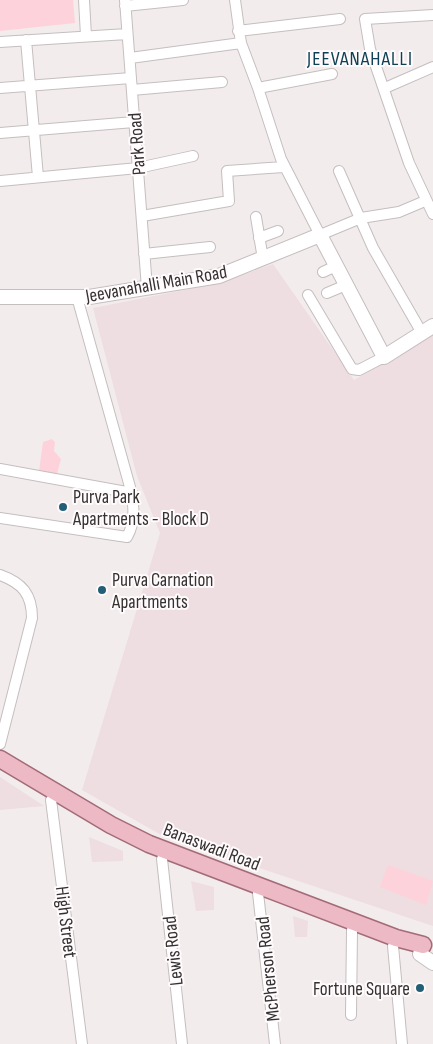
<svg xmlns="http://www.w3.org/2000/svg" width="433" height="1044" font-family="'Sofia Sans Condensed',sans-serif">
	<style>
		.built { fill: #eedde1 }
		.green { fill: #fed2db }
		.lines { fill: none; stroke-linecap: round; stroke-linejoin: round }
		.street-casing { stroke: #c5bebf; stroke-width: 12 }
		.secondary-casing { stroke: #c5bebf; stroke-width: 16 }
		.primary-casing { stroke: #a36b78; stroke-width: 19 }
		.street { stroke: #fff; stroke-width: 10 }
		.secondary { stroke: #fff; stroke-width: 14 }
		.primary { stroke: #ecb9c5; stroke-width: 16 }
		.poi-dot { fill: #225f76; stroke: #fffafb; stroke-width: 2 }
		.labels { text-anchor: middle; stroke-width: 4; stroke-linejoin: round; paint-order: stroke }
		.street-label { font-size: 19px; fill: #343131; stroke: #fffafb }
		.poi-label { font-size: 19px; fill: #343131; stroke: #fffafb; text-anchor: start }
		.neighbourhood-label { font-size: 20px; letter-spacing: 1px; fill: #0c4052; stroke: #fffafb }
	</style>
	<rect width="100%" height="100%" fill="#f3eced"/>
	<!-- built -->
	<path class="built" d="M273 264 354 380 433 333V926L163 836 82 790 160 533 137 476 93 308 220 283Z
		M0 777 44 806 0 810Z
		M89 837 123 851V861L92 862Z
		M191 881 214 887V910L196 911Z
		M293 916 308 921 307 937H295Z"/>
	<!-- green -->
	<path class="green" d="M0 0H73L75 23 0 31Z
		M52 439 55 442 54 451 61 459 57 474 39 471 43 442Z
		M388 865 433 881 426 905 380 887Z"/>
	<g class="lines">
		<!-- street casing -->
		<g class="street-casing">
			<path id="street" d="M84 0 86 36
				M125 0 147 288
				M235 0 241 43 258 88 281 159 320 235 361 218 399 212 425 201
				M125 6 183 0
				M433 15 365 19 370 49 409 163 433 214
				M238 31 340 19
				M26 40 38 177
				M0 42 127 34
				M130 58 241 43
				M0 88 131 78
				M258 88 332 74
				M385 88 433 67
				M132 90 222 82
				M0 133 134 122
				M339 171 373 248 422 333
				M0 181 138 168 193 156
				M142 216 229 201 227 171 284 167
				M256 217 263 259
				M259 238 278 231
				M144 254 210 247
				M323 272 336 266
				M327 293 346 285
				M308 295 352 369 359 370 384 357
				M0 469 132 493
				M0 518 127 537C136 521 134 504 130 487L77 297
				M0 575C22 583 32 594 32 618L0 744
				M51 800 82 1044
				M162 859 182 1044
				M258 893 275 1044
				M393 946 402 1044
				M351 1015 352 930"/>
		</g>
		<!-- secondary casing -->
		<g class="secondary-casing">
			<path id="secondary" d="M0 297H89L219 276 320 235 384 357 433 326
				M420 954 433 963"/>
		</g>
		<!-- primary casing -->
		<g class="primary-casing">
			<path id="primary" d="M0 759 111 825 149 844 396 938 423 945"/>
		</g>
		<!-- street -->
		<use href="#street" class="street"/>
		<!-- secondary -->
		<use href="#secondary" class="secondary"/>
		<!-- primary -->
		<use href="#primary" class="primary"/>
	</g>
	<!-- markers -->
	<g class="poi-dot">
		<circle cx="63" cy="507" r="5"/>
		<circle cx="102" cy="590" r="5"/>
		<circle cx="420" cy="988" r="5"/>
	</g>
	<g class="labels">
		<!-- street labels -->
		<g class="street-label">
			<text transform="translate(136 144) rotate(-94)" y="7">Park Road</text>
			<text transform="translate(156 283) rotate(-10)" y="7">Jeevanahalli Main Road</text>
			<text transform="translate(212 846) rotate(21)" y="7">Banaswadi Road</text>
			<text transform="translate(67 922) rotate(83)" y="7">High Street</text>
			<text transform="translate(172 951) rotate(-96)" y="7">Lewis Road</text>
			<text transform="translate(267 969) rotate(-96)" y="7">McPherson Road</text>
		</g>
		<!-- poi labels -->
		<g class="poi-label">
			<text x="73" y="503">Purva Park<tspan x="73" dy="22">Apartments - Block D</tspan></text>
			<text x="112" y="586">Purva Carnation<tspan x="112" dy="22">Apartments</tspan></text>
			<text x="410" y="995" text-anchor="end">Fortune Square</text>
		</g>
		<!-- neighbourhood labels -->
		<g class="neighbourhood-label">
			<text x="360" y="65">JEEVANAHALLI</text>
		</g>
	</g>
</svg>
